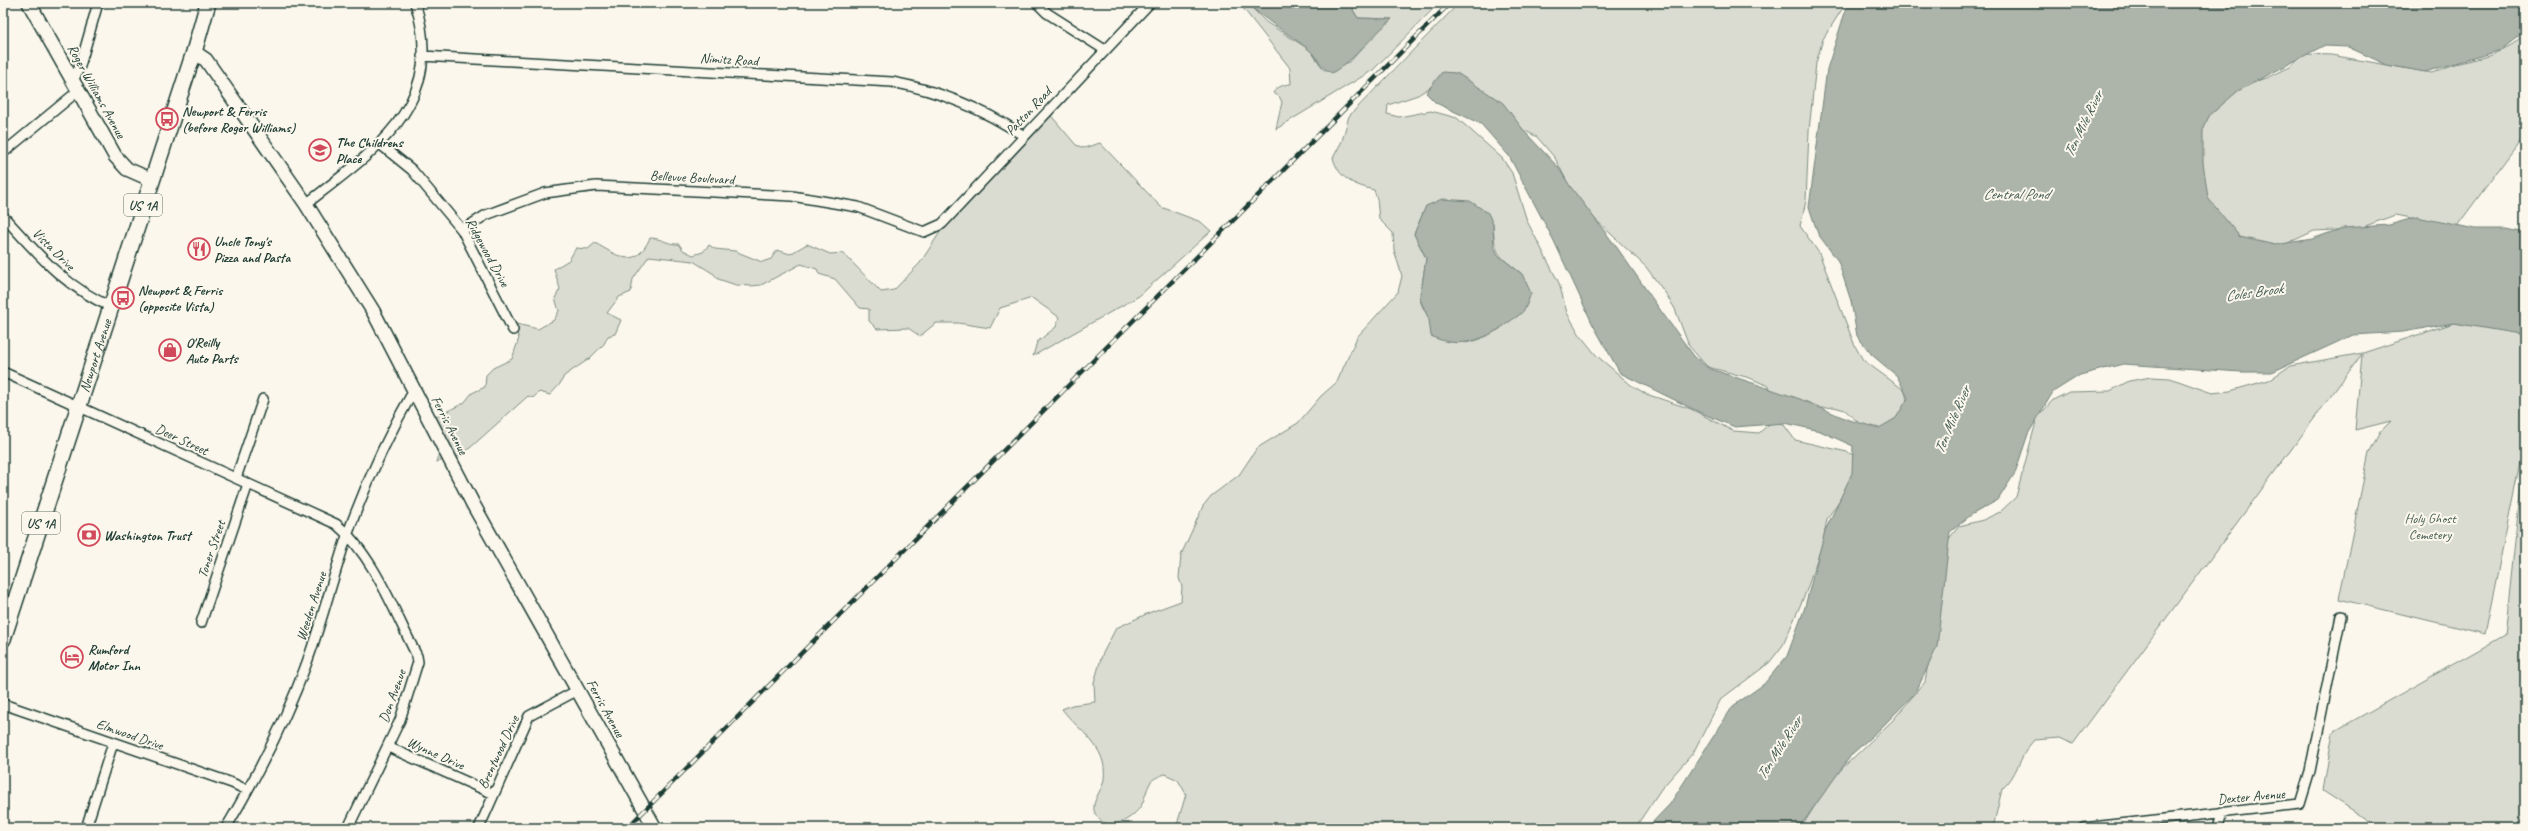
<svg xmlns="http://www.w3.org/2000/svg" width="2528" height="831" font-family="Caveat,sans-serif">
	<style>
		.green { fill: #dbdcd1; stroke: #7d8c82; fill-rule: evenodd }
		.water { fill: #adb4aa; stroke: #74847b }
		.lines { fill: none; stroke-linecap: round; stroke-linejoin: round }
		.street-casing { stroke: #1f3d34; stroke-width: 12 }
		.secondary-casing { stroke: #1f3d34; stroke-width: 16 }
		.primary-casing { stroke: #1f3d34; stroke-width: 18 }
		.street { stroke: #fbf7ec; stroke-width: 9 }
		.secondary { stroke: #fbf7ec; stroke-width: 13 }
		.primary { stroke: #fbf7ec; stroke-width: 15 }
		.rail-casing { stroke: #1f3d34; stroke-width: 4.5 }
		.rail { stroke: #fbf7ec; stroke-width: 3; stroke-dasharray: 9; stroke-linecap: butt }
		.labels { text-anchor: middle; stroke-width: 4; stroke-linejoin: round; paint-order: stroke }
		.shield { fill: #fbf7ec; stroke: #61756b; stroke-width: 1 }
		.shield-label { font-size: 13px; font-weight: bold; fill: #1f3d34 }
		.street-label { font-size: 14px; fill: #1f3d34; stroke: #fbf7ec }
		.poi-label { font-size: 14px; font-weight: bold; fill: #1f3d34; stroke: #fbf7ec; text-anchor: start }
		.park-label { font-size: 14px; fill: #455d53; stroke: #fbf7ec }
		.water-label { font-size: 15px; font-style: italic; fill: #425b52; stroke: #fbf7ec }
	</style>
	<rect width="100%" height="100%" fill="#fbf7ec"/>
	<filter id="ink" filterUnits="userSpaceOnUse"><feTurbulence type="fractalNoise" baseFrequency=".025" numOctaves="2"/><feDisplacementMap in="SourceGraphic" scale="8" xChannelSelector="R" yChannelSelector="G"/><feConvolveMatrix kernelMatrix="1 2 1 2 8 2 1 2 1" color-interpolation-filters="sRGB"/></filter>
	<g filter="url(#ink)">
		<!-- green -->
		<path class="green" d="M1239 3H1247L1266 22 1310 50 1324 70 1350 62 1374 34 1392 19 1358 18 1353 10 1355 3H1439L1373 70 1276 129 1282 102 1279 96 1273 93C1276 87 1285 84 1291 84L1290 68Z
			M1459 3H1846L1823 39 1816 63 1809 131 1806 201 1800 226 1819 253 1855 346 1863 360 1904 390C1912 406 1899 417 1889 429L1864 428 1845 410 1834 407 1797 411 1766 385 1750 378 1708 367 1703 362 1689 346 1675 309 1666 294 1646 267 1578 203 1555 158 1537 137 1435 84 1418 95 1388 105 1387 114 1399 117 1431 111 1457 118 1502 158 1512 173 1527 221 1559 283 1567 313 1580 335 1596 355 1631 385 1646 394 1691 409 1733 431 1759 433 1775 419 1784 425 1795 440 1847 452 1858 457 1851 483 1827 519 1823 542 1806 592 1783 645 1769 663 1721 699 1693 753 1661 789 1635 828H1176L1186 794 1178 780 1165 774C1160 776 1153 778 1150 783 1146 790 1145 799 1141 806 1133 818 1113 831 1100 820 1097 818 1093 811 1094 807 1094 797 1103 789 1104 779 1108 746 1079 732 1062 709L1072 705 1095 702 1094 683 1102 655 1116 628 1151 612 1181 601 1182 587 1179 578 1181 555 1203 506 1211 496 1239 475 1257 448 1298 423 1321 396 1337 382 1357 337 1398 292 1402 276 1394 250 1393 233 1379 219 1377 199 1374 190C1354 185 1339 179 1333 158L1342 141 1349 116ZM1426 206 1493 224C1495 256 1497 254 1522 274L1500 329 1478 340 1466 343C1447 331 1425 322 1420 299L1426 258 1414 234Z
			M2525 34V134L2457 226 2395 215 2357 229 2314 231 2273 250 2215 237 2193 136 2201 120 2245 84 2267 78 2290 67 2305 54 2331 55 2432 73 2452 65 2492 55 2513 44Z
			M1048 112 1076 145 1084 148 1100 143 1161 207 1201 222 1211 231 1139 296 1033 356 1037 342 1056 327 1059 317 1032 298 1000 308 990 328 958 323H936L920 336 908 328 877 329 869 321V309L860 308 835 279 819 274 817 269 801 264 761 285 751 286 736 285 718 279 714 274 693 261 649 256 633 279 631 292 619 297 607 313 621 320 615 334 608 336 604 344 589 359 564 376 560 384 550 395 539 392 533 398 528 396 461 456 436 462 438 455 443 454 427 421 464 403 472 393 485 387 486 375 493 368 512 359 519 338 512 323 538 329 554 320 559 311 555 298 560 289 554 269 569 260 576 248 588 249 595 243C620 257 635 270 650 238 662 238 668 245 679 244L683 250 693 255 703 252 709 245 715 249 735 251 762 262 771 259 777 250 790 254 807 244 830 254 843 253 881 292 894 290 920 263 948 220Z
			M2454 323 2525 334V438L2485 634 2339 599 2369 453 2380 432 2391 421 2355 430 2362 354 2073 744 2060 738 2034 740C2019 756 2017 777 2002 789L1993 828H1801L1832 778 1893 720 1925 682 1948 540 1959 526 1983 520 2000 512 2016 497 2037 418 2053 400 2069 392 2110 391 2129 381 2151 377 2170 378 2212 393 2230 391 2269 380 2290 366 2363 353Z
			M2525 447V828H2380L2323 791 2333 732 2505 635Z"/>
		<!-- water -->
		<path class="water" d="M1247 3H1355L1353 10 1358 18 1392 19C1371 37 1356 59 1332 73 1320 68 1318 57 1308 49 1287 32 1268 23 1247 3Z
			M1848 3H2525V31L2501 50 2425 72 2387 65 2348 47 2323 46 2238 91 2209 116 2203 130V162L2208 198 2240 237 2275 245 2312 239 2343 228 2389 225 2417 217 2475 229H2507L2525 233V335L2454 323 2403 332 2353 335 2272 372H2241L2123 364 2080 375 2053 392 2028 434 2015 473 1998 500 1971 515 1950 532 1937 647 1916 692 1881 728 1852 754 1799 828H1647L1670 804 1733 706 1764 684 1787 656 1804 610 1825 531 1852 473 1853 446 1820 431 1785 423 1735 427 1701 413 1620 373 1592 323 1554 241 1509 156 1481 124 1436 103 1426 93 1442 72 1457 73 1503 103 1525 132 1558 167 1570 186 1618 249 1661 311 1694 356 1708 368 1800 399 1849 420 1879 428 1896 418 1908 398 1897 376 1872 355 1857 336 1851 301 1838 261 1818 234 1809 207 1827 69Z
			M1442 199 1470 201 1488 213 1493 224 1494 247 1498 255 1522 274 1531 293C1529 298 1527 306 1524 310 1521 315 1513 319 1509 322 1486 340 1458 350 1431 336L1429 320 1420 299 1426 258 1414 234 1426 206Z"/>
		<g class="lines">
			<!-- street casing -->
			<g class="street-casing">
				<path id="street" d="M1037 3 1047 13 1105 50
					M422 56 892 82C940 91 982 108 1024 136
					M73 81 80 66 98 3
					M380 144 412 170 462 230 513 330
					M3 153 78 91
					M306 204C375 150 448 104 415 3
					M3 216C39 255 61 284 111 307
					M462 230 486 215 545 193 596 186 792 196 858 207 924 232 942 224 1150 3
					M3 372 336 524C373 554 395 613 417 656L418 662 400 720 348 828
					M236 478 263 399
					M201 623 248 484
					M3 704 232 783 247 790
					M388 747 494 794
					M86 828 113 743
					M226 828C257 776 285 722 306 665 322 622 333 576 348 533 365 486 389 433 414 390
					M479 828 529 716 578 690
					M2083 828 2300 804 2310 771 2341 616
					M2218 828 2222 812"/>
			</g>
			<!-- secondary casing -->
			<g class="secondary-casing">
				<path id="secondary" d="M29 3 115 156 127 169 152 180
					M194 52 206 60 306 204 373 311 474 506 655 828"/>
			</g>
			<!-- primary casing -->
			<g class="primary-casing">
				<g id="primary">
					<path id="s1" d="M3 639 194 52 208 3"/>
				</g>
			</g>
			<!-- street -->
			<use href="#street" class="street"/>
			<!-- secondary -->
			<use href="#secondary" class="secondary"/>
			<!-- primary -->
			<use href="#primary" class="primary"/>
			<!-- rail casing -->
			<g class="rail-casing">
				<path id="rail" d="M627 828 1450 3"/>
			</g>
			<!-- rail -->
			<use href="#rail" class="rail"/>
		</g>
	</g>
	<!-- icons -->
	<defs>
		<g id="bus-ring" transform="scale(1.15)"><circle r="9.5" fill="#fbf7ec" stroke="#d1495b" stroke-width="1.5"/><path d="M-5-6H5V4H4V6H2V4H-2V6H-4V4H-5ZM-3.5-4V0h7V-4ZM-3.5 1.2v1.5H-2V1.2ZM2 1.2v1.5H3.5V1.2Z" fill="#d1495b"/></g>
		<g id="school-ring" transform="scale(1.15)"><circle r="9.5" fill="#fbf7ec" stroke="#d1495b" stroke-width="1.5"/><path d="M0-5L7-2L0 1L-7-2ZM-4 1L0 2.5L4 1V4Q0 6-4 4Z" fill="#d1495b"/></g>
		<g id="restaurant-ring" transform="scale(1.15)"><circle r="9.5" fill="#fbf7ec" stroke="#d1495b" stroke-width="1.5"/><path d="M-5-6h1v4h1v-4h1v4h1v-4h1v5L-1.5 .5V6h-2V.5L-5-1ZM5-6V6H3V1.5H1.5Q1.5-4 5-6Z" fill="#d1495b"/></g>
		<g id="shop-ring" transform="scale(1.15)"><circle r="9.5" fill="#fbf7ec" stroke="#d1495b" stroke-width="1.5"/><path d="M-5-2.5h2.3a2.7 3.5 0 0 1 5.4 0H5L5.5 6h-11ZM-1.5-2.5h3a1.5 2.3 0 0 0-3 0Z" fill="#d1495b"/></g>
		<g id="bank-ring" transform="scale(1.15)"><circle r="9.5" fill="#fbf7ec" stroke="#d1495b" stroke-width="1.5"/><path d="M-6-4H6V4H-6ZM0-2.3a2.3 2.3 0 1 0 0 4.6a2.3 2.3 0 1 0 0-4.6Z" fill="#d1495b"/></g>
		<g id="hotel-ring" transform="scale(1.15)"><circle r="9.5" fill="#fbf7ec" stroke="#d1495b" stroke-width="1.5"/><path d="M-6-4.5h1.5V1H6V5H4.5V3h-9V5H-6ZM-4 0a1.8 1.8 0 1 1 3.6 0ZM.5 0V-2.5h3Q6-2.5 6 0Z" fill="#d1495b"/></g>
	</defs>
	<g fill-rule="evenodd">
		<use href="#bus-ring" x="167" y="119"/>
		<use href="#school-ring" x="320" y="150"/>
		<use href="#restaurant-ring" x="199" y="249"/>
		<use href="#bus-ring" x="123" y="298"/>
		<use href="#shop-ring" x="170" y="350"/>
		<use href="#bank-ring" x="89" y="535"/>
		<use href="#hotel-ring" x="72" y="657"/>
	</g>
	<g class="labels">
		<!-- shield labels -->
		<g class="shield">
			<rect x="124" y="194" width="38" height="22" rx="3"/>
			<rect x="22" y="512" width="38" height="22" rx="3"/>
		</g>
		<g class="shield-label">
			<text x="143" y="210">US 1A</text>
			<text x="41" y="528">US 1A</text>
		</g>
		<!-- street labels -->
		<g class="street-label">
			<text transform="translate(729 59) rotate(3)" y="5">Nimitz Road</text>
			<text transform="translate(97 91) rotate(61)" y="5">Roger Williams Avenue</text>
			<text transform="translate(1028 111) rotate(-47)" y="5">Patton Road</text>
			<text transform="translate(692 177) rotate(3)" y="5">Bellevue Boulevard</text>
			<text transform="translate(54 249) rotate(45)" y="5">Vista Drive</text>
			<text transform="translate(488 252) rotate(61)" y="5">Ridgewood Drive</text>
			<text dy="5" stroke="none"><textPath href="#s1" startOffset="298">Newport Avenue</textPath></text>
			<text transform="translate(450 425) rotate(63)" y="5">Ferris Avenue</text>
			<text transform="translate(182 439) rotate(25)" y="5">Deer Street</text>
			<text transform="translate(211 549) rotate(-71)" y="5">Toner Street</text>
			<text transform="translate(311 606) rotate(-72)" y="5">Weeden Avenue</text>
			<text transform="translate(392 696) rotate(-70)" y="5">Don Avenue</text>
			<text transform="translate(606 708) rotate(61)" y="5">Ferris Avenue</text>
			<text transform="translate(130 734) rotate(19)" y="5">Elmwood Drive</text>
			<text transform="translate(498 752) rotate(-65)" y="5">Brentwood Drive</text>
			<text transform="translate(436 753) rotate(24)" y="5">Wynne Drive</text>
			<text transform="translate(2251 796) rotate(-5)" y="5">Dexter Avenue</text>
		</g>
		<!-- poi labels -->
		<g class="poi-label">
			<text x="182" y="116">Newport &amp; Ferris<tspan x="182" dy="16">(before Roger Williams)</tspan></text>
			<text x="336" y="147">The Childrens<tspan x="336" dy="16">Place</tspan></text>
			<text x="214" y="246">Uncle Tony's<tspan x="214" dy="16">Pizza and Pasta</tspan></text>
			<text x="138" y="295">Newport &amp; Ferris<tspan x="138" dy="16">(opposite Vista)</tspan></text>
			<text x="186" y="347">O'Reilly<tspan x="186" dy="16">Auto Parts</tspan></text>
			<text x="104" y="540">Washington Trust</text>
			<text x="88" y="654">Rumford<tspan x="88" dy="16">Motor Inn</tspan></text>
		</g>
		<!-- park labels -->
		<g class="park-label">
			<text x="2430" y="523">Holy Ghost<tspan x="2430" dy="16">Cemetery</tspan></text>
		</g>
		<!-- water labels -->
		<g class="water-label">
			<text transform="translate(2083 124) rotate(-64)" y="5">Ten Mile River</text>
			<text x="2016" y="199">Central Pond</text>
			<text transform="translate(2254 292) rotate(-8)" y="5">Coles Brook</text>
			<text transform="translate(1952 420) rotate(-67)" y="5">Ten Mile River</text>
			<text transform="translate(1779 748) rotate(-57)" y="5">Ten Mile River</text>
		</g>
	</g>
	<!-- margin -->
	<rect width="2528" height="831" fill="none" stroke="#fbf7ec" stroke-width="16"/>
	<rect x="8" y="8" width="2512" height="815" fill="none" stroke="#1f3d34" stroke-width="1.5" filter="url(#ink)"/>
</svg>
